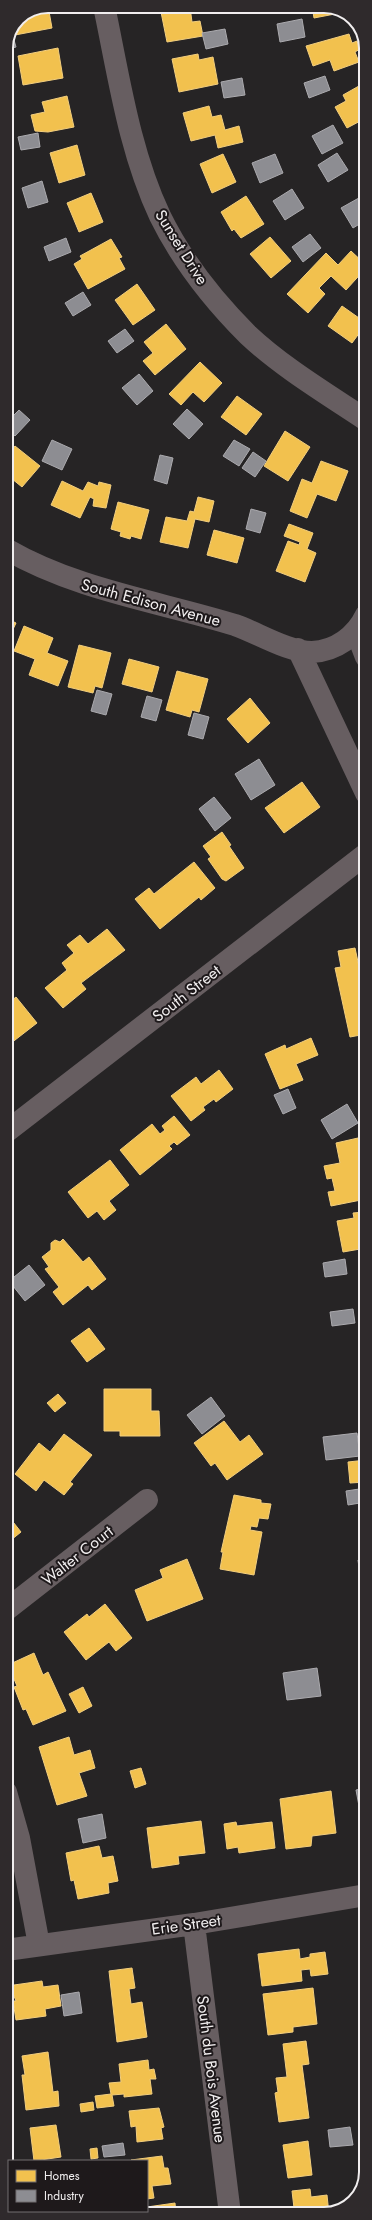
<svg xmlns="http://www.w3.org/2000/svg" width="372" height="2220" font-family="Jost,sans-serif">
	<style>
		.homes { fill: #f2c14e; stroke: #f2ce7e }
		.industry { fill: #8d8d92; stroke: #abaaae }
		.lines { fill: none; stroke-linecap: round; stroke-linejoin: round }
		.minor { stroke: #675e61; stroke-width: 22 }
		.labels { text-anchor: middle; stroke-width: 4; stroke-linejoin: round; paint-order: stroke }
		.street-label { font-size: 16px; fill: #f1eeef; stroke: #1e191b }
		.rim { fill: none; stroke: #f1eeef; stroke-width: 2 }
	</style>
	<rect width="100%" height="100%" fill="#262425"/>
	<!-- homes -->
	<path class="homes" d="M48 6 52 28 15 35 14 28 18 18Z
		M312 6H330L339 11 340 13 314 18Z
		M190 7 192 22 200 21 203 36 167 42 161 12Z
		M349 34 352 43 357 41 360 49 355 52 359 62 334 71 330 60 313 66 306 46Z
		M58 48 63 78 23 85 18 56Z
		M198 54 199 60 213 57 218 84 179 92 172 59Z
		M366 82V118L347 128 335 107 346 101 343 95Z
		M67 96 74 127 48 132 35 131 31 115 45 112 42 102Z
		M209 106 212 117 221 115 225 130 239 126 243 142 218 148 215 135 191 141 183 113Z
		M77 145 85 175 59 183 50 153Z
		M223 154 236 182 212 193 200 164Z
		M91 193 103 222 79 232 67 203Z
		M246 196 264 224 241 238 234 229 232 231 221 212Z
		M270 237 291 261 271 278 250 254Z
		M111 239 122 257 119 258 125 269 88 289 74 264 82 259 80 256Z
		M351 251 366 265V268L346 290 331 276 319 288 325 294 308 313 287 294 326 253 338 265Z
		M137 284 155 310 133 325 115 300Z
		M342 306 359 318 366 309V324L352 343 328 326Z
		M166 324 186 349 155 375 143 361 153 353 144 342Z
		M200 362 222 383 204 402 193 392 181 405 169 394Z
		M237 396 262 414 246 435 221 417Z
		M6 397 10 403 6 406Z
		M285 431 310 447 288 481 264 466Z
		M15 446 40 466 22 487 6 474V457Z
		M321 461 348 471 336 501 317 494 307 518 290 511 302 479 312 483Z
		M62 481 83 491 88 482 98 486 99 482 111 485 106 508 93 506 94 499 90 497 80 518 51 505Z
		M198 497 214 501 209 522 195 519 188 548 160 542 166 517 187 521 190 511 194 512Z
		M118 502 149 510 141 539 131 536 130 539 120 536 121 532 111 529Z
		M289 524 313 533 307 549 316 553 305 582 276 571 288 541 299 545 300 542 284 536Z
		M214 530 244 538 237 563 207 555Z
		M6 618 16 623 6 644Z
		M24 626 53 638 47 653 68 661 58 686 29 675 35 659 14 651Z
		M79 645 111 653 102 688 95 686 93 693 68 687Z
		M129 659 159 667 152 692 122 684Z
		M177 671 208 679 199 712 192 710 190 717 166 710Z
		M250 698 270 723 248 743 227 719Z
		M302 782 320 807 284 833 265 808Z
		M222 832 231 845 229 846 244 868 226 881 222 879 208 859 211 857 203 846Z
		M194 862 215 888 201 900 199 897 160 929 135 899 149 888 154 894Z
		M107 929 125 950 81 983 86 989 63 1008 45 988 67 970 62 963 74 953 67 945 80 935 88 944Z
		M355 948 366 999V1002L363 1003 366 1034 350 1037 335 968 341 967 338 951Z
		M16 997 37 1023 6 1047V1005Z
		M311 1038 318 1055 296 1064 303 1080 280 1089 265 1054 285 1045 286 1049Z
		M219 1070 233 1089 216 1102 214 1099 203 1107 205 1110 191 1121 171 1096 196 1077 201 1084Z
		M174 1116 190 1135 177 1145 174 1142 169 1146 172 1149 140 1175 120 1150 152 1124 160 1134 165 1130 162 1126Z
		M358 1138 362 1156H366V1199L331 1206 328 1192 335 1191 332 1178 327 1179 324 1166 340 1163 336 1143Z
		M110 1160 129 1185 109 1201 116 1210 104 1220 97 1211 88 1218 68 1192Z
		M364 1212 366 1217V1248L343 1252 337 1221 354 1218 353 1213Z
		M63 1239 83 1262 89 1257 106 1279 92 1290 88 1285 63 1305 53 1292 59 1287 45 1269 49 1267 42 1257 51 1250V1243L55 1240 60 1242Z
		M366 1264V1298H365L359 1265Z
		M89 1328 105 1349 87 1362 71 1341Z
		M366 1368V1379L361 1380 359 1369Z
		M104 1389H151V1411H159L160 1436H120V1431H104Z
		M58 1394 66 1403 55 1412 47 1403Z
		M224 1421 240 1442 249 1435 263 1454 227 1480 215 1463 211 1466 194 1443Z
		M64 1434 92 1455 70 1482 73 1484 64 1495 44 1480 36 1491 15 1474 39 1443 50 1452Z
		M366 1460V1482L350 1483 348 1462Z
		M234 1495 261 1500V1503L271 1504 268 1519 259 1518 257 1527 251 1526 250 1530 262 1532 254 1575 220 1569 223 1552H221Z
		M6 1513 21 1532 6 1544Z
		M187 1559 203 1599 147 1621 135 1590 163 1578 160 1570Z
		M105 1604 132 1638 116 1651 109 1642 86 1660 64 1632 87 1614 89 1617Z
		M34 1653 43 1675 48 1672 66 1711 33 1725 26 1709 23 1710 14 1687 17 1686 8 1665Z
		M83 1687 92 1706 79 1713 69 1694Z
		M69 1737 74 1755 90 1750 95 1768 79 1773 87 1796 57 1805 39 1747Z
		M141 1768 146 1784 135 1788 130 1771Z
		M331 1791 336 1833 312 1836 311 1846 286 1849 280 1799Z
		M201 1821 205 1853 178 1856 179 1864 152 1868 147 1828Z
		M236 1822 237 1826 272 1822 275 1848 239 1853 238 1847 227 1849 224 1824Z
		M99 1846 102 1858 113 1856 118 1881 108 1883 109 1893 78 1899 74 1880 71 1881 66 1853Z
		M299 1949 300 1959 310 1957V1954L325 1952 328 1974 311 1976 310 1969 301 1970 302 1981 262 1986 258 1954Z
		M132 1968 135 1988 129 1989 131 2004 142 2002 147 2037 117 2042 109 1971Z
		M42 1981 43 1987 58 1985 61 2006 45 2009 46 2016 16 2020 13 2001H16L12 1991 14 1985Z
		M313 1988 317 2024 293 2027V2032L268 2035 263 1994Z
		M306 2041 309 2064 302 2065 309 2118 279 2122 275 2093 278 2092 276 2078 287 2077 283 2044Z
		M48 2052 53 2092 58 2091 59 2106 26 2110 22 2075H25L22 2056Z
		M148 2060 149 2070 154 2069 156 2079H150L152 2094 124 2097V2094L112 2095 114 2106 97 2108 95 2096 111 2094 109 2083 121 2082 119 2064Z
		M93 2102 94 2110 81 2112 80 2104Z
		M159 2108 164 2127 161 2128 163 2139 137 2142 136 2126 131 2127 129 2111Z
		M56 2125 61 2157 34 2161 30 2128Z
		M308 2141 312 2175 288 2178 283 2145Z
		M97 2148 98 2158 91 2159 90 2149Z
		M162 2156 164 2168H168L171 2184 152 2186 154 2198 147 2199V2161L131 2160Z
		M310 2189 311 2197 327 2195 329 2214H293L292 2209 294 2208 292 2191Z
		M175 2203 176 2214H126L125 2211H147V2207Z"/>
	<!-- industry -->
	<path class="industry" d="M302 19 305 37 280 42 277 24Z
		M225 29 228 44 206 49 202 33Z
		M12 33 16 47 6 50V47Z
		M325 76 330 90 309 98 304 83Z
		M242 78 245 95 224 98 221 82Z
		M9 81 12 100 6 101V82Z
		M333 125 343 143 322 154 312 136Z
		M38 133 40 147 21 150 18 137Z
		M337 153 348 170 328 182 318 165Z
		M275 154 283 173 260 183 252 163Z
		M42 181 48 202 28 208 22 188Z
		M292 189 304 208 285 220 273 201Z
		M366 194V220L353 228 341 208Z
		M310 234 321 248 303 262 292 247Z
		M66 238 71 252 49 261 44 247Z
		M83 292 91 305 73 316 65 303Z
		M125 329 134 341 117 353 108 341Z
		M139 374 153 391 137 405 122 388Z
		M187 409 203 424 189 439 173 424Z
		M19 410 30 420 15 436 6 428V423Z
		M52 440 72 449 62 470 42 461Z
		M234 440 250 449 239 466 223 456Z
		M253 452 266 461 255 477 242 468Z
		M160 455 173 458 167 484 154 480Z
		M251 509 266 513 260 533 246 529Z
		M97 690 112 694 106 715 91 711Z
		M147 696 162 700 156 721 141 717Z
		M194 713 209 717 203 739 188 735Z
		M259 759 275 785 251 800 235 774Z
		M214 797 231 818 215 831 199 809Z
		M288 1089 296 1108 283 1114 274 1095Z
		M347 1104 358 1123 332 1139 321 1120Z
		M345 1259 347 1274 325 1277 323 1263Z
		M29 1265 45 1285 25 1301 9 1281Z
		M353 1309 355 1323 332 1326 330 1312Z
		M211 1397 225 1416 202 1434 187 1415Z
		M357 1433 360 1456 326 1460 323 1437Z
		M366 1488V1502L348 1505 346 1491Z
		M366 1559V1574L360 1575 358 1560Z
		M317 1668 321 1696 287 1700 283 1673Z
		M366 1788V1805L359 1806 356 1790Z
		M366 1809V1835L363 1836 359 1810Z
		M102 1814 106 1838 83 1843 78 1819Z
		M79 1992 82 2013 64 2016 61 1995Z
		M350 2127 353 2145 330 2147 328 2130Z
		M123 2143 125 2155 104 2157 102 2146Z
		M105 2211V2214H85L104 2211Z"/>
	<g class="lines">
		<!-- minor -->
		<path class="minor" d="M104 6C119 77 129 150 160 216 181 259 214 301 248 335 282 367 327 394 366 420
			M6 549C77 590 157 601 235 625 258 633 288 652 312 652 336 651 356 636 366 615
			M356 631 366 657
			M298 649 366 793
			M6 1132 366 854
			M6 1610 147 1500
			M6 1792 19 1838 39 1945
			M194 1924 230 2214
			M6 1950 194 1924 366 1895"/>
	</g>
	<g class="labels">
		<!-- street labels -->
		<g class="street-label">
			<text transform="translate(182 247) rotate(58)" y="6">Sunset Drive</text>
			<text transform="translate(151 602) rotate(15)" y="6">South Edison Avenue</text>
			<text transform="translate(186 993) rotate(-38)" y="6">South Street</text>
			<text transform="translate(77 1555) rotate(-38)" y="6">Walter Court</text>
			<text transform="translate(186 1924) rotate(-8)" y="6">Erie Street</text>
			<text transform="translate(212 2069) rotate(83)" y="6">South du Bois Avenue</text>
		</g>
	</g>
	<!-- crop -->
	<path d="M0 0H372V2220H0ZM48 13H324A35 35 0 0 1 359 48V2172A35 35 0 0 1 324 2207H48A35 35 0 0 1 13 2172V48A35 35 0 0 1 48 13Z" fill="#2f2a2c" fill-rule="evenodd"/>
	<path class="rim" d="M48 13H324A35 35 0 0 1 359 48V2172A35 35 0 0 1 324 2207H48A35 35 0 0 1 13 2172V48A35 35 0 0 1 48 13Z"/>
	<!-- legend -->
	<rect x="8" y="2160" width="140" height="52" fill="#1e191b" stroke="#726e70"/>
	<rect x="16" y="2170" width="20" height="12" fill="#f2c14e" stroke="#726e70"/>
	<text x="44" y="2180" font-size="12" fill="#f1eeef">Homes</text>
	<rect x="16" y="2190" width="20" height="12" fill="#8d8d92" stroke="#726e70"/>
	<text x="44" y="2200" font-size="12" fill="#f1eeef">Industry</text>
</svg>
